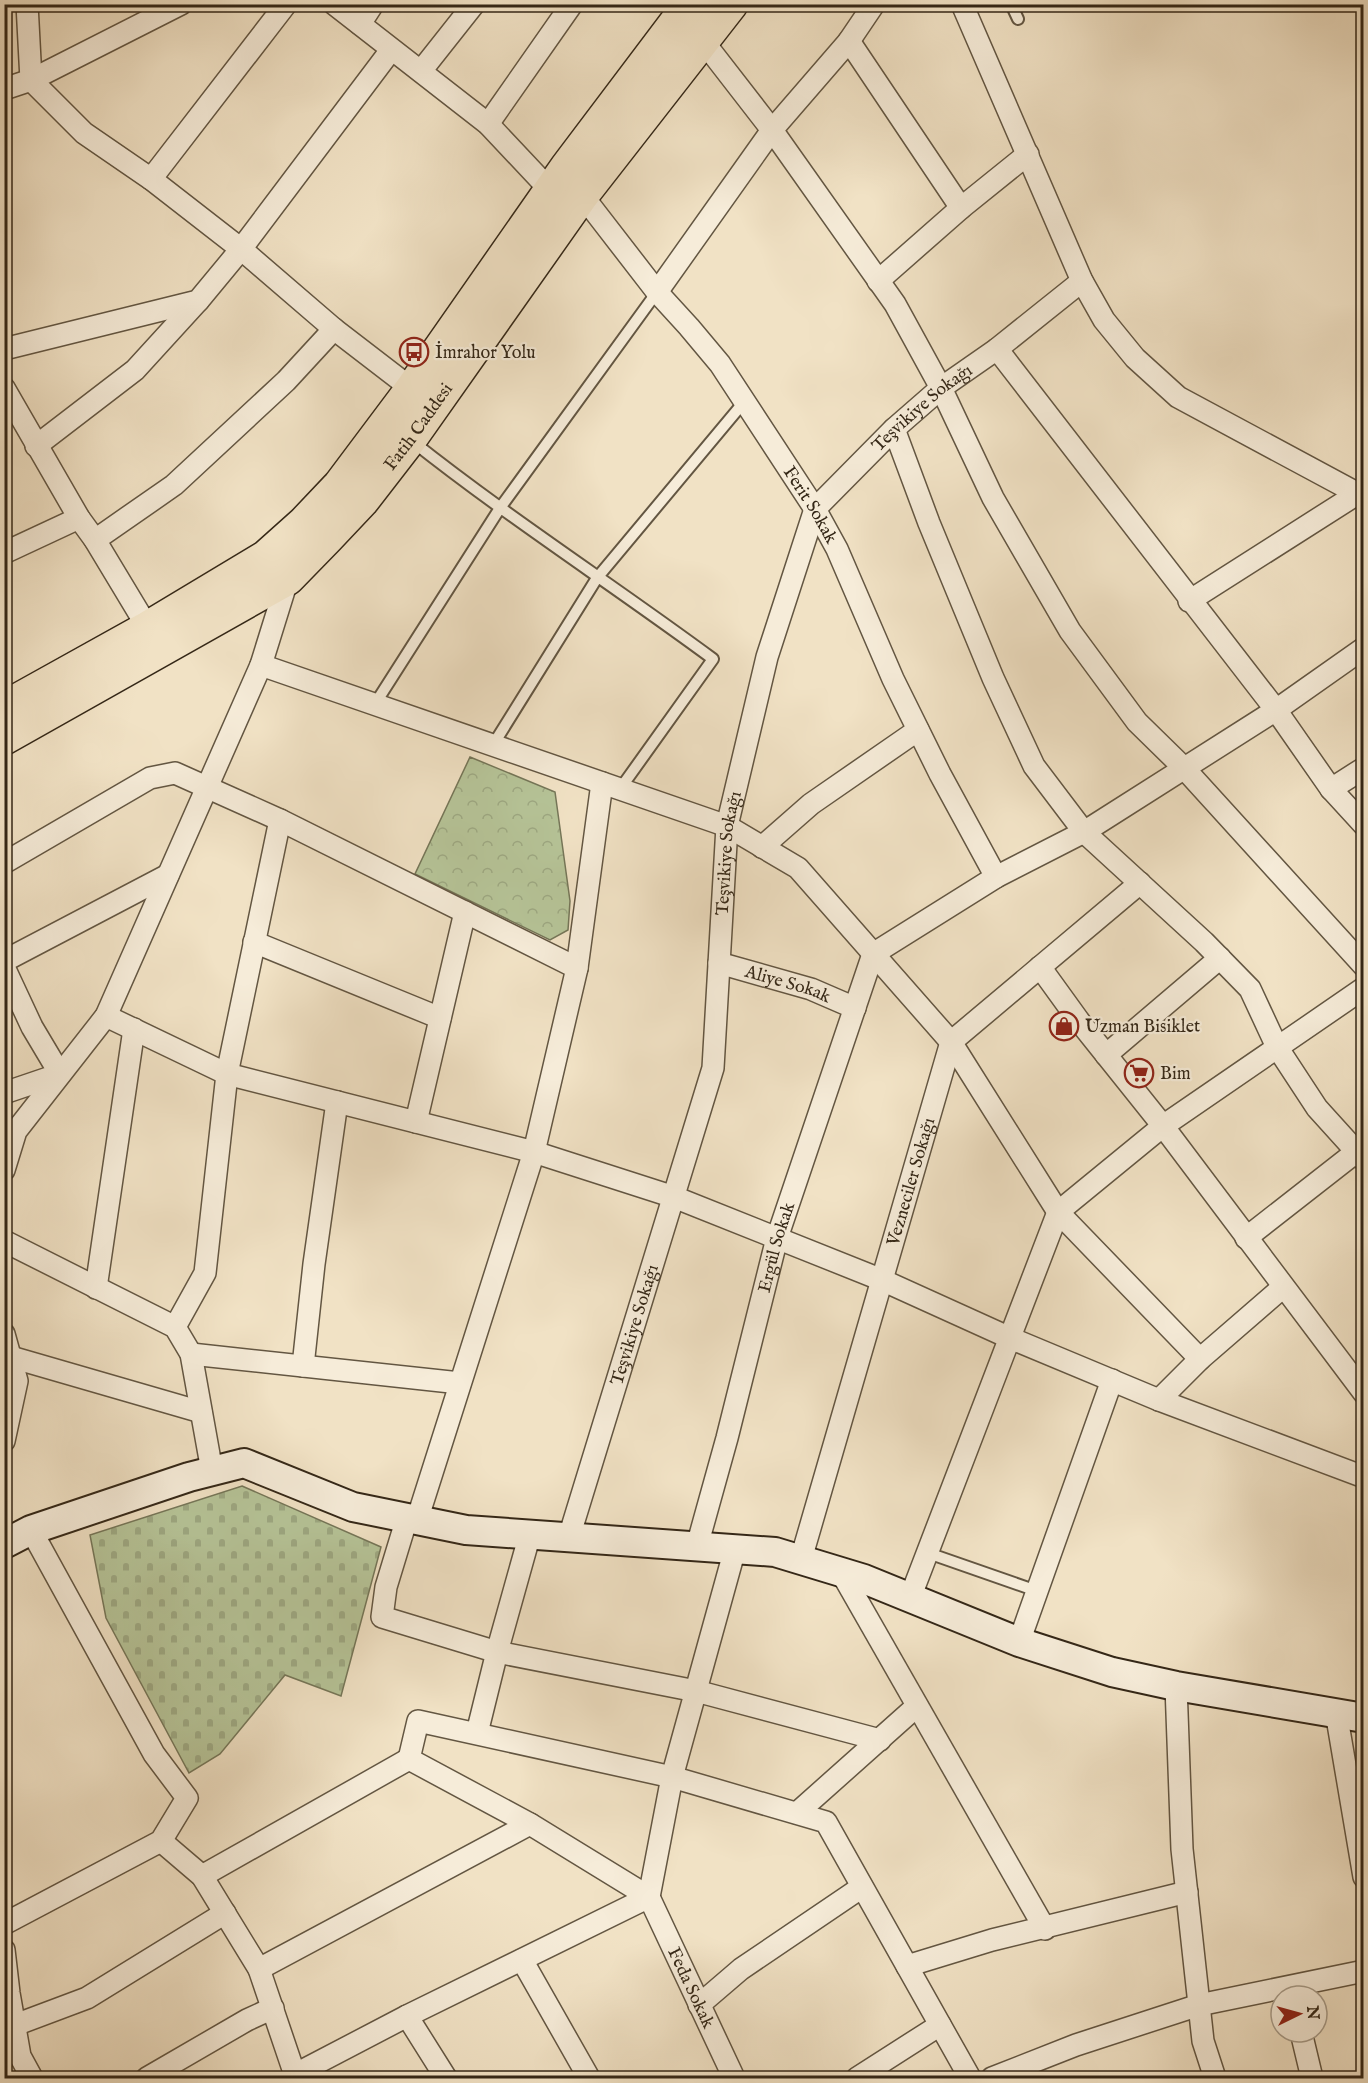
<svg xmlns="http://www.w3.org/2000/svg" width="1368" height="2083" font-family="'IM FELL English',serif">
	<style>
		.forest { fill: url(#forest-crowns); stroke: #757658; stroke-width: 1.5 }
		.cemetery { fill: url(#cemetery-stones); stroke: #757658; stroke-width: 1.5 }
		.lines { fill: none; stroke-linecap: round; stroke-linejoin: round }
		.lane-casing { stroke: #635642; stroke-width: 14 }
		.street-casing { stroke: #635642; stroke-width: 24 }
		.secondary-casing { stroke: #342717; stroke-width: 32 }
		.primary-casing { stroke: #342717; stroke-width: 36 }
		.lane { stroke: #f6ecd9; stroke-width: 10 }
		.street { stroke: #f6ecd9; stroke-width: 21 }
		.secondary { stroke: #f6ecd9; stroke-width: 28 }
		.primary { stroke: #f1e2c5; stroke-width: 33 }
		.labels { text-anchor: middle; stroke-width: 4.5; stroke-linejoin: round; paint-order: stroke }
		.poi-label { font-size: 18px; fill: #342717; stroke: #f6ecd9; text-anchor: start }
		.street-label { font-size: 18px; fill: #342717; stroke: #f6ecd9 }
	</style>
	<defs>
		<pattern id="forest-crowns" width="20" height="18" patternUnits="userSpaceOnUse" patternTransform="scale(1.5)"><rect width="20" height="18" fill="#b6c498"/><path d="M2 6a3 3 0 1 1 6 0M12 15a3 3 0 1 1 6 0" fill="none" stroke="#9da882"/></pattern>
		<pattern id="cemetery-stones" width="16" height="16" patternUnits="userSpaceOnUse" patternTransform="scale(1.5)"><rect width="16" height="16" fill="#b6c498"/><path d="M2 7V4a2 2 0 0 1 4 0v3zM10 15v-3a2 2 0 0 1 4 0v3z" fill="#9da882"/></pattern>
	</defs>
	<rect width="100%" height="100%" fill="#f1e2c5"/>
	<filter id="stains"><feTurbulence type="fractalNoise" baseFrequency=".00333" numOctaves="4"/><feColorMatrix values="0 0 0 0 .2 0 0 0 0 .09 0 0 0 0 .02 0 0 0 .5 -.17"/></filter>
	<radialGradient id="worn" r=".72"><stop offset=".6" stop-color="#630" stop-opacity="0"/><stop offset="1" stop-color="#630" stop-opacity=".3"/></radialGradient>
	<!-- forest -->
	<path class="forest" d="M470 757 555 792 570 901 568 930 550 940 415 874Z"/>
	<!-- cemetery -->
	<path class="cemetery" d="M242 1486 381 1547 341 1696 285 1675 220 1754 189 1773 106 1618 90 1535Z"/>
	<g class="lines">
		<!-- lane casing -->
		<g class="lane-casing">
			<path id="lane" d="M1011 4 1018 19
				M412 441C509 518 613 585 713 659L620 789
				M375 704 500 508 657 292
				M493 745 597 578 744 402
				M928 1553 1037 1591"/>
		</g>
		<!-- street casing -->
		<g class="street-casing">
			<g id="street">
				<path d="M27 4 31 80 84 133 151 179 241 249 334 329 412 389"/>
				<path d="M334 4 488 124 551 191"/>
				<path d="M962 4 1082 281 1104 320 1135 358 1178 397 1364 497"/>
				<path d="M360 24 373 4"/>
				<path d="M700 31 703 41 772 130 895 304 941 388 993 498 1070 631 1137 722 1183 767 1364 966"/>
				<path d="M849 41 961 208"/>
				<path d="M421 71 474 4"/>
				<path d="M4 89 31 80 181 4"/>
				<path d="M488 124 572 4"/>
				<path d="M151 179 286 4"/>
				<path id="s1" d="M577 186 582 195 657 292 689 327 720 364 815 509 837 549 893 679 940 774 996 877"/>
				<path d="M878 281 961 208 1028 154"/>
				<path d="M657 292 772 130 849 41 874 4"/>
				<path d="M4 349 198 301 241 249 391 50"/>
				<path d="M997 349 1276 710 1331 789 1364 825"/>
				<path d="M4 388 79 518 95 540 148 628"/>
				<path d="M894 429 929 523 993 678 1034 766 1084 832 1204 942 1250 989 1277 1047 1317 1108 1364 1160"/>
				<path d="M36 446 135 370 198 301"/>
				<path d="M95 540 174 485 286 381 334 329"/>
				<path d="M4 553 79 518"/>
				<path d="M1189 601 1357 494"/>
				<path d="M261 665 727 826 798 868 951 1042 1058 1212 1200 1359"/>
				<path d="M1331 789 1364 768"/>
				<path d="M762 847 811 804 918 730"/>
				<path d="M4 863 150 778 175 773 280 820 577 968"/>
				<path d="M254 942 440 1018"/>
				<path d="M4 961 168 875"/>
				<path id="s2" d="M719 963 811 989 855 1008"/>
				<path d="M4 967 32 1027 60 1074 4 1093"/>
				<path d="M1040 967 1079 1021 1163 1126 1364 1393"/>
				<path d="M106 1016 227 1074 534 1152 674 1197 882 1280 1010 1338 1159 1400 1364 1477"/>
				<path d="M1106 1055 1220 958"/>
				<path d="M416 1122 465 912"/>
				<path d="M4 1170 16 1131 106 1016 261 665 288 578"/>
				<path d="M1246 1238 1356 1152"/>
				<path d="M4 1241 175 1327 191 1354 212 1471"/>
				<path d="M96 1288 134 1029"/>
				<path d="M175 1327 205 1273 227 1074 280 820"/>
				<path d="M4 1334 17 1381 4 1441"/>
				<path d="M191 1354 460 1383"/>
				<path d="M11 1357 201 1412"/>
				<path d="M303 1366 314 1264 337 1102"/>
				<path d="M1159 1400 1200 1359 1283 1287"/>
				<path d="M407 1518 386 1587 382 1617 497 1652 696 1691 880 1740"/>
				<path d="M417 1520 534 1152 577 968 602 783"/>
				<path id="s3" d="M569 1537 713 1068 727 826 767 657 815 509 894 429 941 388 997 349 1082 281"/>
				<path id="s4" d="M697 1546 727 1438 777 1238 873 954 996 877 1084 832 1276 710 1364 648"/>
				<path id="s5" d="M801 1559 951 1042 1140 883"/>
				<path d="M841 1572 1045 1929"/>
				<path d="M910 1598 1058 1212 1163 1126 1364 988"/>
				<path d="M1019 1642 1112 1380"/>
				<path d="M1176 1686 1182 1849 1203 2041 1215 2078"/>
				<path d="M1336 1712 1364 1877"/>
				<path d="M477 1733 497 1652 530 1534"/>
				<path d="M797 1813 917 1706"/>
				<path d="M161 1841 202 1876 259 1969 296 2078"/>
				<path d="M202 1876 409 1759"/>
				<path d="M649 1897 530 1824 409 1759 418 1721 672 1777 826 1822 970 2078"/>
				<path d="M649 1897 672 1777 735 1549"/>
				<path id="s6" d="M649 1897 734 2078"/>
				<path d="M4 1924 161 1841 187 1798 154 1754 31 1530"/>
				<path d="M4 1950 9 1993 20 2056 32 2078"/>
				<path d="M522 1960 589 2078"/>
				<path d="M907 1966 992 1940 1187 1892"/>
				<path d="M259 1969 530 1824"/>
				<path d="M699 2005 741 1969 862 1887"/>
				<path d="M407 2016 446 2078"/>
				<path d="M15 2025 87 1998 225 1913"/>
				<path d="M1301 2032 1312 2078"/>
				<path d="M296 2074 407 2016 649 1897"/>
				<path d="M147 2078 247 2020 273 2008"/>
				<path d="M857 2078 940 2025"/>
				<path d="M992 2078 1076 2045 1199 2005 1364 1971"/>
			</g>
		</g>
		<!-- secondary casing -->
		<g class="secondary-casing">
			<path id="secondary" d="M4 1544 31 1530 189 1477 244 1463 353 1507 466 1530 775 1552 864 1579 1019 1642 1112 1672 1176 1686 1364 1718"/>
		</g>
		<!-- primary casing -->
		<g class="primary-casing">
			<g id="primary">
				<path d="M4 708 148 628 266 557 304 523 340 485 412 389 567 167 690 4"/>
				<path id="s7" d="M4 738 288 578 327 538 362 501 410 439 582 195 731 4"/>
			</g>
		</g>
		<!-- lane -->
		<use href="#lane" class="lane"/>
		<!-- street -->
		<use href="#street" class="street"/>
		<!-- secondary -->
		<use href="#secondary" class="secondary"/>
		<!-- primary -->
		<use href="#primary" class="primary"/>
	</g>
	<!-- icons -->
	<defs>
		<g id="bus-ring" transform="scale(1.5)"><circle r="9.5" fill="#f6ecd9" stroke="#8f2418" stroke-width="1.5"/><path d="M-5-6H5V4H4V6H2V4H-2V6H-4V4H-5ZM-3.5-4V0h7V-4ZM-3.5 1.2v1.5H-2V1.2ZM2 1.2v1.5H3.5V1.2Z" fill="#8f2418"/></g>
		<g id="shop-ring" transform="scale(1.5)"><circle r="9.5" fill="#f6ecd9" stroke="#8f2418" stroke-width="1.5"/><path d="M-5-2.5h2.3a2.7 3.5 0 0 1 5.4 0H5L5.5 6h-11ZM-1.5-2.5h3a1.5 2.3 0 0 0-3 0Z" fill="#8f2418"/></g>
		<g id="supermarket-ring" transform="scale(1.5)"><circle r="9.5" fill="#f6ecd9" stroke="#8f2418" stroke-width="1.5"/><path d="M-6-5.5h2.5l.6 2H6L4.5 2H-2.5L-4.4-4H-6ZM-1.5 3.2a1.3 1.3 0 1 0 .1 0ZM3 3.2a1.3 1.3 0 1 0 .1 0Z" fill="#8f2418"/></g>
	</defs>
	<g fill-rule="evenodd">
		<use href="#bus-ring" x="414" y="352"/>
		<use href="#shop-ring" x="1064" y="1026"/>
		<use href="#supermarket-ring" x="1139" y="1073"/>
	</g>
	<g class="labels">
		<!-- poi labels -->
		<g class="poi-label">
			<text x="435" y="358">İmrahor Yolu</text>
			<text x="1085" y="1032">Uzman Bisiklet</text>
			<text x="1160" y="1079">Bim</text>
		</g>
		<!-- street labels -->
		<g class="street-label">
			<text dy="6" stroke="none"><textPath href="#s3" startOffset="1210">Teşvikiye Sokağı</textPath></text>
			<text dy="6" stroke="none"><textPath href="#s7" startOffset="526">Fatih Caddesi</textPath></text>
			<text dy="6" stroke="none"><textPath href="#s1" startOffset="396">Ferit Sokak</textPath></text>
			<text dy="6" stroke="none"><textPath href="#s3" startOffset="706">Teşvikiye Sokağı</textPath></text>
			<text dy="6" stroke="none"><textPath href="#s2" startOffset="72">Aliye Sokak</textPath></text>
			<text dy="6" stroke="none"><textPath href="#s5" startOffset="393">Vezneciler Sokağı</textPath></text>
			<text dy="6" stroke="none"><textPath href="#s4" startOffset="309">Ergül Sokak</textPath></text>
			<text dy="6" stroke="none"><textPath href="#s3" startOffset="222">Teşvikiye Sokağı</textPath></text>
			<text dy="6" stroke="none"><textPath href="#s6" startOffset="100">Feda Sokak</textPath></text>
		</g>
	</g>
	<!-- margin -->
	<rect width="1368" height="2083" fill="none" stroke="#f1e2c5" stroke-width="24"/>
	<rect x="6" y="6" width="1356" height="2071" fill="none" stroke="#342717" stroke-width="3"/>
	<rect x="12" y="12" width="1344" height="2059" fill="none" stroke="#342717" stroke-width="1.5"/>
	<!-- north arrow -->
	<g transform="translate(1299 2014) rotate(85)"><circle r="28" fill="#f6ecd9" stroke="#a89d8b" stroke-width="1.5"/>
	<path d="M0-4.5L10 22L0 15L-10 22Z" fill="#8f2418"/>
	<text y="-9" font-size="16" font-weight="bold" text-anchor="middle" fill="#342717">N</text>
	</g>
	<rect width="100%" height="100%" filter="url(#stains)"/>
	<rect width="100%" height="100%" fill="url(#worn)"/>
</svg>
